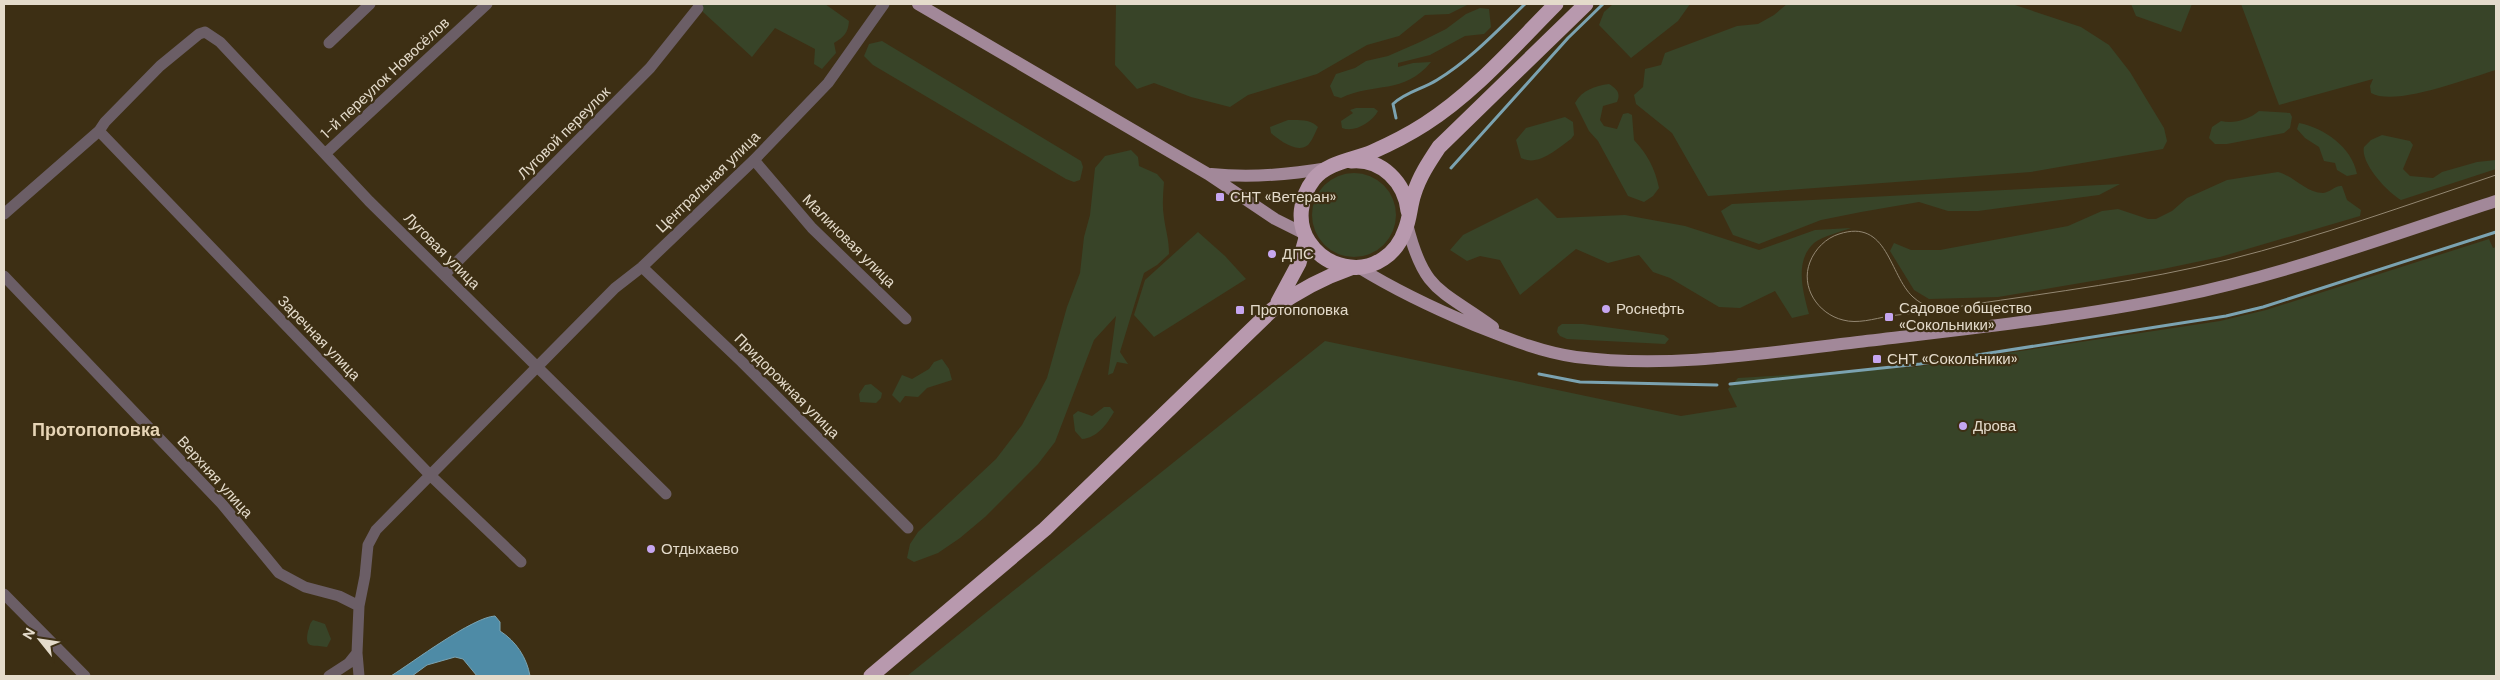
<svg xmlns="http://www.w3.org/2000/svg" width="2500" height="680" font-family="'DM Sans',sans-serif">
	<style>
		.green { fill: #384428 }
		.water { fill: #4e8ba6; stroke: #7ba3b1 }
		.lines { fill: none; stroke-linecap: round; stroke-linejoin: round }
		.stream { stroke: #7ba3b1; stroke-width: 3 }
		.minor { stroke: #6b5e66; stroke-width: 11 }
		.major { stroke: #a28899; stroke-width: 12 }
		.highway { stroke: #b899ae; stroke-width: 15 }
		.tram { stroke: #938772; stroke-width: 1 }
		.poi-dot { fill: #c6a6f0; stroke: #3d2f14; stroke-width: 2 }
		.labels { text-anchor: middle; stroke-width: 4.5; stroke-linejoin: round; paint-order: stroke }
		.street-label { font-size: 15px; fill: #e4dbcb; stroke: #3d2f14 }
		.poi-label { font-size: 15px; fill: #e4dbcb; stroke: #3d2f14; text-anchor: start }
		.quarter-label { font-size: 18px; font-weight: bold; fill: #e7d5b6; stroke: #3d2f14 }
	</style>
	<rect width="100%" height="100%" fill="#3d2f14"/>
	<!-- green -->
	<path class="green" d="M702 4H825L849 21C848 33 844 37 834 43L836 53 822 69 814 64 815 49 775 28 752 57 703 12Z
		M1116 4H1469L1449 14 1425 15 1399 36 1367 45 1317 74 1248 95 1230 107 1191 97 1154 83 1137 89 1115 65Z
		M1613 4H1690L1678 21 1631 58 1599 25 1604 12Z
		M1787 4H2012L2081 27 2109 45 2130 72 2164 128 2167 141 2163 149 2031 172 1708 196 1672 133 1636 104 1634 95 1643 87 1645 69 1661 65 1665 53 1737 26 1758 24 1774 15Z
		M2131 4H2192L2181 32 2136 16Z
		M2241 4H2496V70C2468 78 2396 107 2371 93L2370 86 2373 79 2279 105Z
		M1480 8 1489 9 1491 27 1484 34 1465 36 1430 55 1398 63V67L1413 63 1431 62C1404 95 1374 82 1341 98L1334 96 1330 86 1336 74 1355 68 1366 61 1388 56 1420 42 1446 29 1466 14Z
		M882 41 1081 161 1083 167 1080 180 1074 182 1066 179 873 65 864 56 869 44Z
		M1609 84C1617 89 1621 93 1617 102L1603 106 1600 120 1604 126 1617 129 1623 114 1628 113 1632 115 1634 140C1647 154 1655 168 1659 188L1653 196 1644 202 1628 196 1598 141 1589 131 1575 103C1582 90 1595 86 1609 84Z
		M1356 108H1374L1378 111C1372 122 1355 133 1342 128L1341 121 1353 113 1350 110Z
		M2259 111 2290 113 2292 117 2290 128 2284 133 2227 144H2215L2209 138 2212 127 2221 121C2234 124 2248 120 2259 111Z
		M1565 117 1573 122 1574 135 1571 139C1557 149 1538 167 1521 158L1516 140 1526 128Z
		M1288 120C1298 120 1311 119 1318 127 1315 133 1312 141 1308 145 1297 154 1279 140 1271 133L1270 127Z
		M2299 123C2324 128 2352 147 2357 174L2347 176 2337 170 2335 163 2324 161 2319 147 2305 138 2297 129Z
		M2382 135 2410 141 2413 145 2403 169 2410 176 2433 178 2442 172 2477 162 2496 160V169L2401 200C2388 193 2360 163 2364 147L2371 140Z
		M1131 150 1138 157 1139 166 1157 174 1164 182C1163 194 1162 206 1164 218 1166 232 1169 239 1169 254L1157 265 1144 273 1120 352 1128 364 1117 362 1113 373 1108 375 1116 316 1094 340 1055 442 1038 464 985 517 960 538 938 553 914 562 907 558 910 544 918 532 996 459 1022 425 1047 378 1067 307 1080 273 1084 237 1090 215 1095 168 1105 156Z
		M2278 172C2294 176 2306 193 2323 193 2331 192 2335 185 2342 186L2347 200 2361 210 2360 216 2220 257 2163 269 1998 297 1929 299 1914 290 1890 251 1894 243 1911 250H1940L2068 226 2102 211 2118 209 2148 219H2156L2172 211 2187 198 2227 180Z
		M1312 215a42 42 0 1 1 84 0a42 42 0 1 1-84 0Z
		M2120 184 2099 195 1978 211H1948L1919 202 1861 212 1821 220 1759 244 1733 235 1721 211 1732 204Z
		M1537 198 1557 218 1625 215 1685 226 1759 250 1815 230 1851 228C1840 232 1823 236 1814 243 1794 261 1803 292 1809 314L1792 318 1775 291 1740 308 1719 307 1670 278 1653 272 1639 255 1608 263 1576 249 1520 295 1500 260 1480 256 1467 261 1450 250 1463 235Z
		M1198 232 1225 256 1246 279 1154 337 1134 315 1145 280Z
		M2489 239 2493 248 2496 247V676H907L1325 341 1681 416 1737 407 1728 389 1738 378 1915 367 2220 321 2266 310Z
		M1562 324H1583L1664 335 1669 339 1665 344 1567 339 1560 336 1557 332 1558 327Z
		M942 359 949 369 952 380 927 388 918 397 905 396 900 403 892 395 902 375 912 379 929 369 934 362Z
		M871 384 882 393 881 398 876 403 860 402 859 394 865 385Z
		M1104 407H1110L1114 412C1107 424 1097 438 1082 439L1075 431 1073 415 1078 411 1092 416Z
		M313 620 325 624 331 639 327 647C313 644 304 650 308 631 310 626 309 624 313 620Z"/>
	<!-- water -->
	<path class="water" d="M495 616 500 622V631C516 641 527 658 530 676H477L463 659 455 657 427 665 412 676H391C413 662 473 617 495 616Z"/>
	<g class="lines">
		<!-- stream -->
		<path class="stream" d="M1396 118 1393 104C1405 92 1423 89 1437 80 1470 60 1498 30 1525 4
			M1451 168 1568 38 1603 4
			M1539 374 1580 382 1717 385
			M1730 384 1920 364 2226 316 2263 307 2496 232"/>
		<!-- minor -->
		<path class="minor" d="M329 43 370 4
			M99 131 430 475 521 562
			M326 153 487 4
			M754 160 812 228 906 319
			M4 214 99 131 105 122 160 66 199 34 205 32 220 42 369 201 666 494
			M642 267 742 362 908 528
			M445 274 650 68 698 8
			M4 276 222 504 279 573 305 587 339 596 359 606
			M4 594 85 676
			M329 676 349 663 357 653
			M359 676 357 653 359 606 365 576 368 545 376 530 615 288 642 267 754 160 828 83 884 4"/>
		<!-- major -->
		<path class="major" d="M918 4 1208 174 1275 219 1305 234
			M1211 174C1251 178 1288 175 1328 168
			M1407 224C1424 293 1441 289 1493 327
			M1358 267C1397 291 1433 308 1474 325 1507 338 1540 352 1576 357 1670 369 1765 353 1858 342 1965 329 2074 318 2180 296 2287 274 2392 235 2496 201"/>
		<!-- highway -->
		<path class="highway" d="M1556 4C1515 45 1475 92 1425 124 1408 135 1390 144 1372 152 1353 160 1328 162 1314 179 1300 197 1296 223 1309 242 1319 257 1333 265 1350 267 1374 270 1397 254 1405 230 1410 219 1410 205 1414 194 1419 177 1429 162 1439 147L1586 4
			M1351 161C1382 158 1405 183 1408 211
			M1278 302 1299 263 1306 238
			M871 676 1045 529 1273 309C1298 291 1322 278 1351 268"/>
		<!-- tram -->
		<path class="tram" d="M1948 309C1934 308 1924 307 1913 297 1889 275 1888 218 1839 234 1826 238 1815 249 1810 262 1800 287 1818 314 1843 320 1857 324 1874 319 1889 316 1915 313 1942 310 1968 305 2055 292 2142 281 2227 260 2319 237 2407 205 2496 175"/>
	</g>
	<!-- markers -->
	<g class="poi-dot">
		<rect x="1215" y="192" width="10" height="10" rx="2.5"/>
		<circle cx="1272" cy="254" r="5"/>
		<circle cx="1606" cy="309" r="5"/>
		<rect x="1235" y="305" width="10" height="10" rx="2.5"/>
		<rect x="1884" y="312" width="10" height="10" rx="2.5"/>
		<rect x="1872" y="354" width="10" height="10" rx="2.5"/>
		<circle cx="1963" cy="426" r="5"/>
		<circle cx="651" cy="549" r="5"/>
	</g>
	<g class="labels">
		<!-- street labels -->
		<g class="street-label">
			<text transform="translate(385 78) rotate(-43)" y="5">1-й переулок Новосёлов</text>
			<text transform="translate(564 133) rotate(-45)" y="5">Луговой переулок</text>
			<text transform="translate(708 182) rotate(-44)" y="5">Центральная улица</text>
			<text transform="translate(849 241) rotate(45)" y="5">Малиновая улица</text>
			<text transform="translate(442 251) rotate(45)" y="5">Луговая улица</text>
			<text transform="translate(319 338) rotate(46)" y="5">Заречная улица</text>
			<text transform="translate(787 386) rotate(45)" y="5">Придорожная улица</text>
			<text transform="translate(215 477) rotate(48)" y="5">Верхняя улица</text>
		</g>
		<!-- poi labels -->
		<g class="poi-label">
			<text x="1230" y="202">СНТ «Ветеран»</text>
			<text x="1282" y="259">ДПС</text>
			<text x="1899" y="313">Садовое общество<tspan x="1899" dy="17">«Сокольники»</tspan></text>
			<text x="1616" y="314">Роснефть</text>
			<text x="1250" y="315">Протопоповка</text>
			<text x="1887" y="364">СНТ «Сокольники»</text>
			<text x="1973" y="431">Дрова</text>
			<text x="661" y="554">Отдыхаево</text>
		</g>
		<!-- quarter labels -->
		<g class="quarter-label">
			<text x="96" y="436">Протопоповка</text>
		</g>
	</g>
	<!-- border -->
	<rect width="2500" height="680" fill="none" stroke="#e4dbcb" stroke-width="10"/>
	<!-- north arrow -->
	<g transform="translate(40 640) rotate(300)" stroke="#3d2f14" stroke-width="4" paint-order="stroke">
	<path d="M0-4L9 19L0 12L-9 19Z" fill="#e4dbcb"/>
	<text y="-8" font-size="14" font-weight="bold" text-anchor="middle" fill="#e4dbcb">N</text>
	</g>
</svg>
